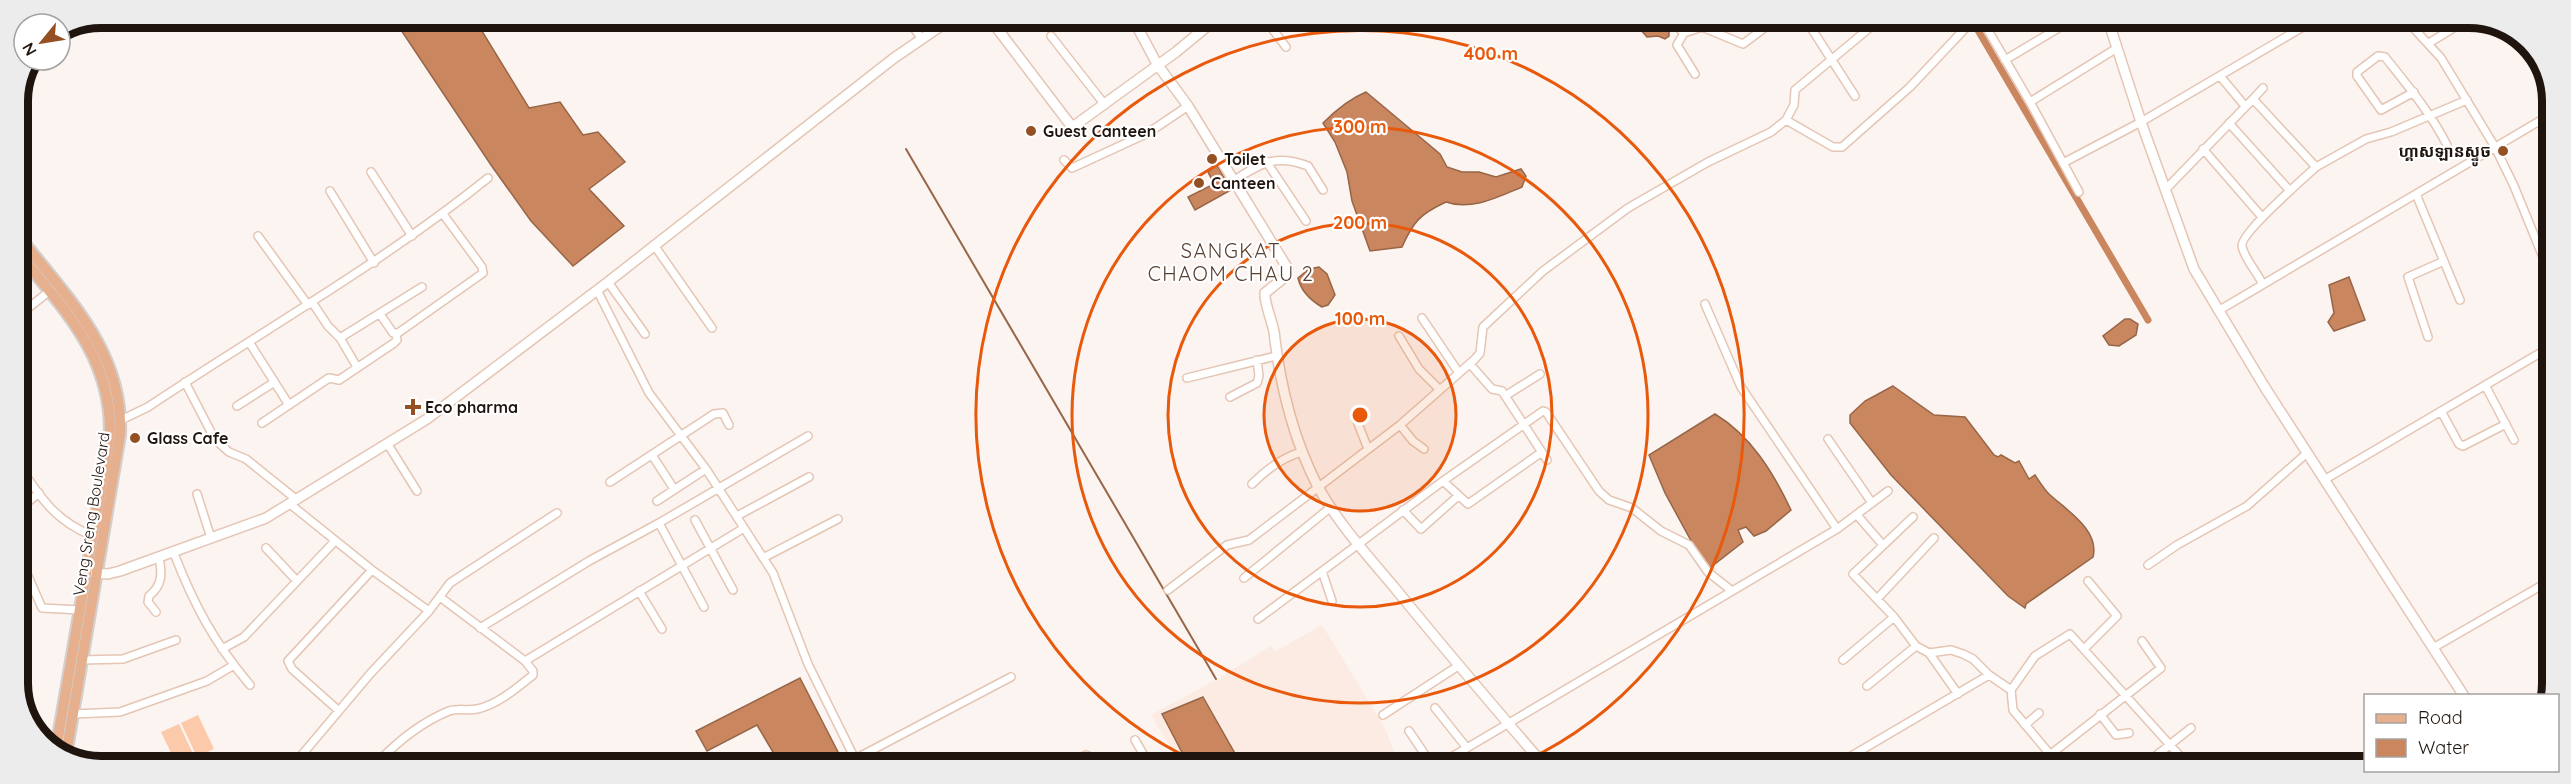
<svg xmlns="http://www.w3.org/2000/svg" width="2571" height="784" font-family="Quicksand,'Noto Sans Khmer',sans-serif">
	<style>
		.built { fill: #fbebe2 }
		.green { fill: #fdc9ab }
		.water { fill: #ca875f; stroke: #976547; stroke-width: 1.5 }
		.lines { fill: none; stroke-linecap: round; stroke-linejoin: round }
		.stream { stroke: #976547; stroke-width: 2 }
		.canal { stroke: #ca875f; stroke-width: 7 }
		.street-casing { stroke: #e5c5b3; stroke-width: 10 }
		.secondary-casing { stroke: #e5c5b3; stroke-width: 12 }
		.primary-casing { stroke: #d2d0cf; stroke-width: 14 }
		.street { stroke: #fff; stroke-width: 7 }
		.secondary { stroke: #fff; stroke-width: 9 }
		.primary { stroke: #e6b08e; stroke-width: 10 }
		.ring { fill: none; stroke: #e8590c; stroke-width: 3 }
		.poi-dot { fill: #945023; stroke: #fff; stroke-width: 2 }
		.labels { text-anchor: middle; stroke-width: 4.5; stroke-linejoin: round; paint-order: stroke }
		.poi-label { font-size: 16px; font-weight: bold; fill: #20150e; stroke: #fff; text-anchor: start }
		.street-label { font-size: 16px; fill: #20150e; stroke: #fff }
		.quarter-label { font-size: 20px; letter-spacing: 1.5px; fill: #5a4031; stroke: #fff }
		.rim { fill: none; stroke: #20150e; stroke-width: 8 }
		.centre { fill: #e8590c; stroke: #fff; stroke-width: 3 }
		.ring-label { font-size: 18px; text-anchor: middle; font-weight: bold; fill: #e8590c; stroke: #fff; stroke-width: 4.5; stroke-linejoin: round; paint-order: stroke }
	</style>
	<rect width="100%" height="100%" fill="#fbf4f1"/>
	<!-- built -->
	<path class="built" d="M1322 625 1385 728 1396 757 1403 765 1181 764 1151 715 1216 680 1271 646 1275 652Z"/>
	<!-- green -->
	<path class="green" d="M198 715 214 749 197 757 181 723Z
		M179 724 195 758 183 763H176L161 732Z"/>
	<!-- water -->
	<path class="water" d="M393 18H474L529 108 560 102 583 135 598 132 625 162 589 189 624 226 573 266 531 221 491 165Z
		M1632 20H1655L1669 31V36L1665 39 1658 36 1647 37Z
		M1366 92 1440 154 1447 167 1462 172H1479L1496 177 1521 169 1526 176 1522 187C1498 197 1471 211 1446 202 1420 214 1413 222 1402 247L1370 251 1352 201 1347 172 1335 142 1323 123C1336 110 1349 99 1366 92Z
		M1217 165 1231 190 1195 210 1188 197 1214 184 1208 172Z
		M1319 267 1327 274 1335 295 1328 305 1322 307C1310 300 1301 291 1298 278L1309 269Z
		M2349 277 2365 320 2334 331 2328 322 2334 313 2329 285Z
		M2125 319H2130L2138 324 2136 335 2119 346 2109 345 2103 336Z
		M1893 386 1934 415 1965 417 1994 455 1998 457 2001 455 2015 463 2019 461 2029 479 2035 475C2039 481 2044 489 2049 494 2066 510 2100 530 2093 557L2026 604 2025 608 2008 596 1891 475 1850 423V415L1865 401Z
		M1715 414C1751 436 1773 472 1791 510L1766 531 1754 536 1746 527 1738 530 1743 542 1707 570 1665 493 1649 455Z
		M800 678 839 754 820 764H780L757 725 707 751 696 731Z
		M1203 697 1241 764H1188L1162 714Z"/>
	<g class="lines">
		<!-- stream -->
		<path class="stream" d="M906 149 1216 679"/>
		<!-- canal -->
		<path class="canal" d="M1972 20 2148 320"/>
		<!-- street casing -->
		<g class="street-casing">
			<path id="street" d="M907 19 922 39
				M1188 19 1198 35
				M1265 19 1286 47
				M1670 20 1684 33
				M1806 20 1855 96
				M1982 20 2030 102 2117 48
				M2407 21 2441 58 2495 147 2514 186 2552 279
				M1051 36 1105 105
				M2429 43 2465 21
				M2005 60 2072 20
				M1695 74 1677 45 1684 33 1702 27 1743 44 1775 20
				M2220 76 2245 106
				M2414 92 2381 110 2357 76V72L2378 56 2385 57C2408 86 2430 112 2447 145
				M2253 99 2263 88
				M2030 102 2079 192
				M1786 120 1833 147H1842L1910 87 1973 20
				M2229 123 2290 191
				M2203 149 2262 217
				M1064 160 1072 168 1148 133 1188 106
				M1266 161 1306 221
				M2063 163 2141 122 2313 21
				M2316 167 2366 139 2391 132 2467 100
				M371 172 412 236
				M1233 181C1260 164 1275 153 1308 166L1323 190
				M2165 190 2253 99 2316 167C2304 178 2240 234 2242 246 2244 258 2257 272 2262 283
				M330 191 374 263
				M2416 194 2460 300
				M258 236 308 305
				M654 245 712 328
				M608 282 645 334
				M597 290 649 393 706 469 773 573 808 664 855 759 1011 677
				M312 302 328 326 340 338 422 287
				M1705 304 1741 387 1837 529
				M2218 311 2553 113
				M380 314 393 333H398L483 273 482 267 443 214
				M18 316 51 290
				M1422 318 1459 373
				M1399 336 1419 369 1439 389
				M2428 337 2408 277 2444 261
				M340 338 357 367
				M249 342 289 405
				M1470 364 1492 389 1502 391 1547 460
				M1187 378 1276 356
				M185 382 211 432 220 444 229 452 246 459 297 500
				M2485 385 2514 440
				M1505 396 1540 374
				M1230 397 1257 383 1259 376 1257 360
				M237 406 273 383
				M2441 411 2459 444 2463 446 2506 424
				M1355 416 1368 449
				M121 420 148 407C262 331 381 264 488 178
				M262 423 329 378 339 380 394 343 397 340 396 334
				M1400 425 1413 441 1424 449
				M1828 439 1872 503
				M387 443 417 491
				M652 455 674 489
				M18 464C40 497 55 521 93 536
				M2324 480 2552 346
				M1443 481 1543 411 1546 412 1599 491 1609 500 1632 508 1661 531 1689 545 1708 572 1732 591
				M610 482 714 414 723 413 729 425
				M1252 484C1266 470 1282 457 1302 452
				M197 494 211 538
				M657 501 706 469
				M290 504 372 570 429 611
				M18 510 39 493
				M1403 510 1421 529 1458 496
				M1857 515 1882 544
				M737 516 809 477
				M1913 517 1853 574 1894 617 1916 646 1929 653 1951 650 1963 654 1973 659 1989 675
				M695 520 733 590
				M659 523 704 607
				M266 548 297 581
				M173 551C194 605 213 641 250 685
				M763 558 838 519
				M2148 565 2177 545 2247 506 2307 453
				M24 567 42 608 80 610
				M1322 571 1332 601
				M1244 578 1331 507
				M1168 590 1227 545 1249 540 1400 425 1475 359 1480 353 1483 327 1543 271 1628 208 1708 162 1771 132 1786 120 1794 105 1795 90 1879 20
				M639 591 662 629
				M440 597 525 661
				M1877 599 1934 538
				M156 612 148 602 149 596C163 585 162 573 159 557
				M1258 619 1443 481 1468 504 1542 452
				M480 628 589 561 659 523 808 436
				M2433 648 2551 580
				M222 649 244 637 335 541
				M2084 649 2117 616 2088 581
				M1929 653 1958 694
				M82 660 123 659 176 640
				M1843 660 1894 617
				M1867 686 1916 646
				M1435 708 1467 748
				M339 711 292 669 288 661 372 570
				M73 714 120 712 207 681 234 665
				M2100 714 2116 735 2129 733
				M1383 715 1458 666
				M2025 725 2039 713
				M1409 731 1432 765
				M1135 740 1149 764
				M1992 757 2001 765
				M2115 758 2121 766
				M295 763 370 674 429 611 450 583 557 513
				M377 763C397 742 422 722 449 711 459 708 467 711 477 709 497 705 517 688 533 675V671L525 661 744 528
				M1071 764 1086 755 1093 758 1096 764
				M1438 765 1837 529 1888 491
				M1836 765 1989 675 2011 690
				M2037 765 2161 668 2142 641
				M2059 765 2013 710 2011 690 2035 656 2070 634 2189 766
				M2143 766 2191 728"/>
		</g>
		<!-- secondary casing -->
		<g class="secondary-casing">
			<path id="secondary" d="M990 19 1069 123 1074 126 1176 52 1216 19
				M1133 19 1157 64 1188 106 1288 269 1286 276 1265 293C1264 303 1272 320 1274 332 1280 384 1293 438 1317 485 1337 522 1367 555 1394 587 1443 647 1493 706 1544 765
				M2108 20 2141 122 2194 269 2264 386 2464 696
				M92 573 108 574 120 571 266 518 427 419 608 282 894 58 951 19"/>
		</g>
		<!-- primary casing -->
		<g class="primary-casing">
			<path id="primary" d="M18 235C66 297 124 351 120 435L66 755
				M18 252C63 309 111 355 110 433L56 749"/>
		</g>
		<!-- street -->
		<use href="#street" class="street"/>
		<!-- secondary -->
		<use href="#secondary" class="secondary"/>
		<!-- primary -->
		<use href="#primary" class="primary"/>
	</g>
	<!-- distance rings -->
	<circle cx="1360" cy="415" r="96" fill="#e8590c" fill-opacity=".12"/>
	<g class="ring">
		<circle cx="1360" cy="415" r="96"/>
		<circle cx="1360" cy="415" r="192"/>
		<circle cx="1360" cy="415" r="288"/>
		<path d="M1201 764A384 384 0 1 1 1519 764"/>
	</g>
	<!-- markers -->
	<g class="poi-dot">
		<circle cx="1031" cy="131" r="6"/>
		<circle cx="2503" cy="151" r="6"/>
		<circle cx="1212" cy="159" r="6"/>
		<circle cx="1199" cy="183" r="6"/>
		<path d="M410 398h6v6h6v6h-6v6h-6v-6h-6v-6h6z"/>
		<circle cx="135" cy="438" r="6"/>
	</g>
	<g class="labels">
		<!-- poi labels -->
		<g class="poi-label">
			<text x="1043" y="137">Guest Canteen</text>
			<text x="2491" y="157" text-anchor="end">ហ្គាសឡានស្ទូច</text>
			<text x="1224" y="165">Toilet</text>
			<text x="1211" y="189">Canteen</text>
			<text x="425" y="413">Eco pharma</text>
			<text x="147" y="444">Glass Cafe</text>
		</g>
		<!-- street labels -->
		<g class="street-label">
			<text transform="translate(91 514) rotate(-81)" y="6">Veng Sreng Boulevard</text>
		</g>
		<!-- quarter labels -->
		<g class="quarter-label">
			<text x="1231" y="258">SANGKAT<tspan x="1231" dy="23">CHAOM CHAU 2</tspan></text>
		</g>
	</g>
	<!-- crop -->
	<path d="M0 0H2571V784H0ZM101 28H2469A73 73 0 0 1 2542 101V683A73 73 0 0 1 2469 756H101A73 73 0 0 1 28 683V101A73 73 0 0 1 101 28Z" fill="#edecec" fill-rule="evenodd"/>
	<path class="rim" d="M101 28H2469A73 73 0 0 1 2542 101V683A73 73 0 0 1 2469 756H101A73 73 0 0 1 28 683V101A73 73 0 0 1 101 28Z"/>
	<circle cx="1360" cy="415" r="9" class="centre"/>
	<g class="ring-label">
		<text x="1491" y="60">400 m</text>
		<text x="1360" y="133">300 m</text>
		<text x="1360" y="229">200 m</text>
		<text x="1360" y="325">100 m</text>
	</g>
	<!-- legend -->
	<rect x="2364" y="694" width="195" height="78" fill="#ffffff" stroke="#a6a19f" stroke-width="1.5"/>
	<rect x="2376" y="714" width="30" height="9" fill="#e6b08e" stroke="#a6a19f" stroke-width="1.5"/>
	<text x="2418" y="724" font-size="18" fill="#20150e">Road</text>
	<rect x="2376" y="739" width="30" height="18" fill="#ca875f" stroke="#a6a19f" stroke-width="1.5"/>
	<text x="2418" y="754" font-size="18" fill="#20150e">Water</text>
	<!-- north arrow -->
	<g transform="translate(42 42) rotate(240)"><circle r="28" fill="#ffffff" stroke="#a6a19f" stroke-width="1.5"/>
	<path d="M0-4.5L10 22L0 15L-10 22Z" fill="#945023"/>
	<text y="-9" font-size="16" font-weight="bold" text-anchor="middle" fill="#20150e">N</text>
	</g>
</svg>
